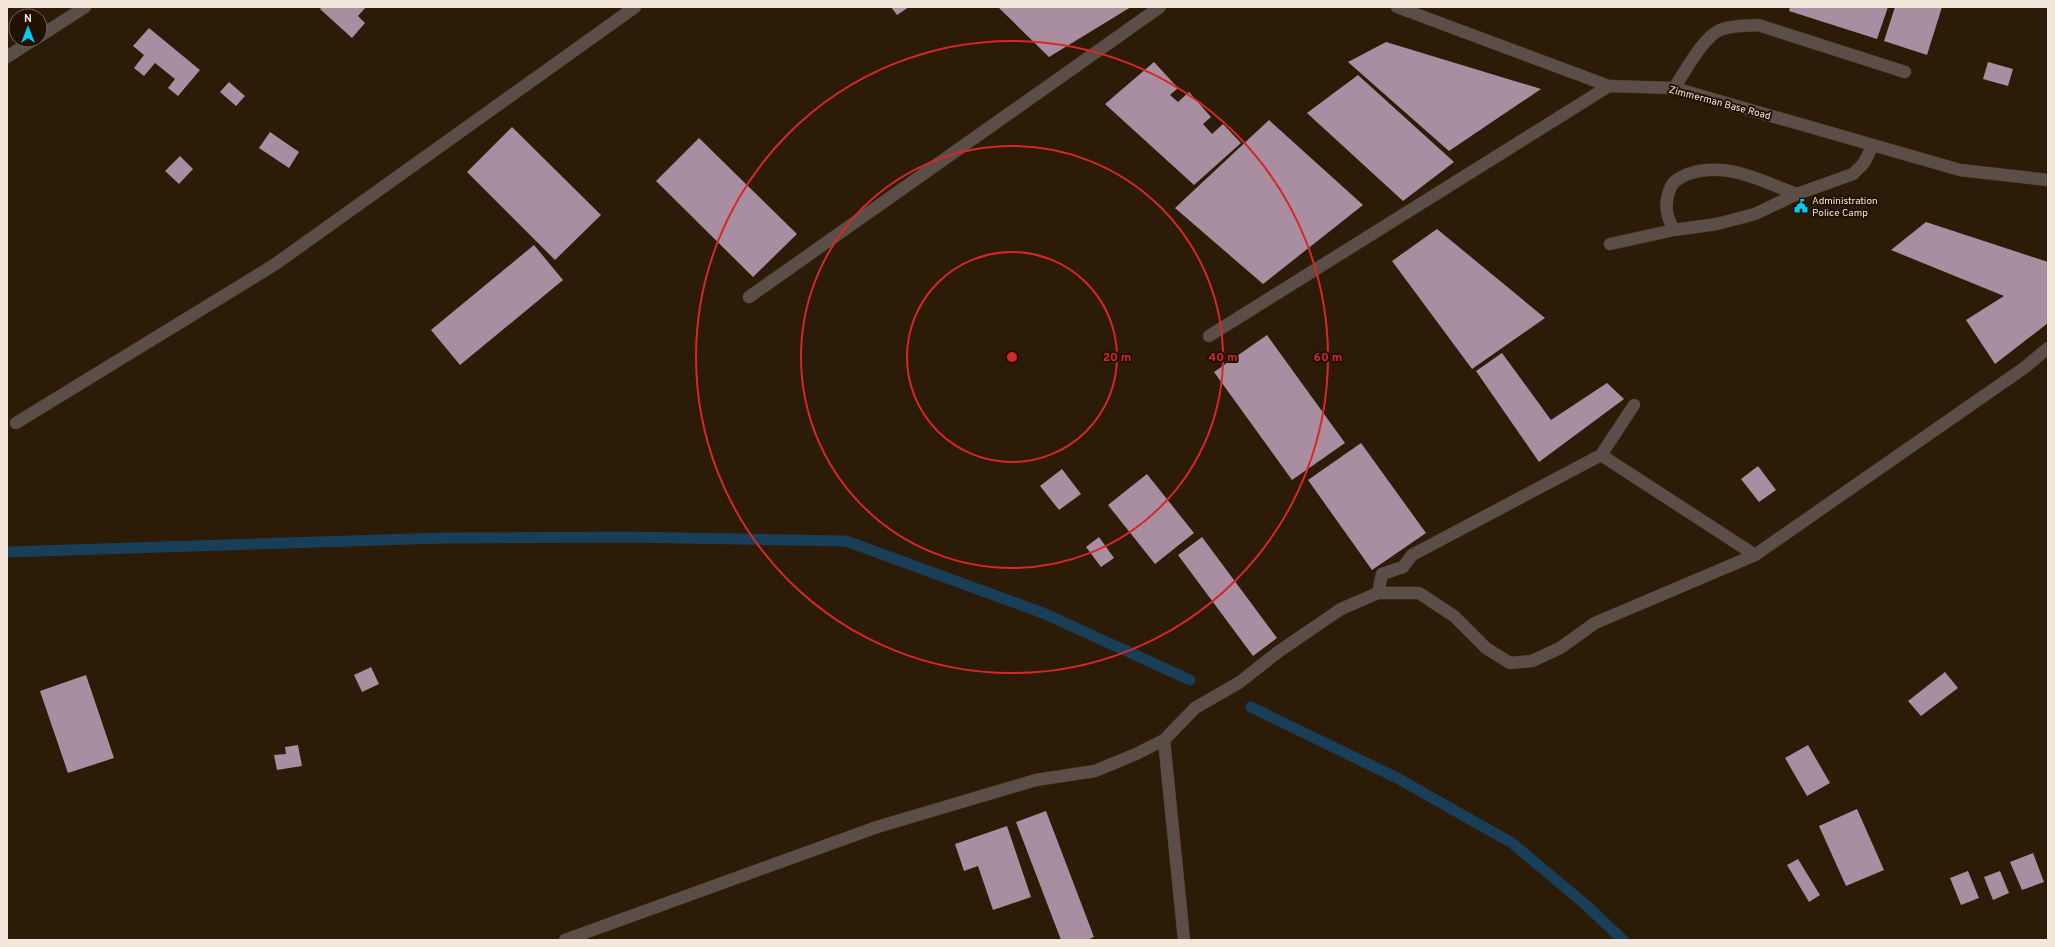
<svg xmlns="http://www.w3.org/2000/svg" width="2055" height="947" font-family="Overpass,sans-serif">
	<style>
		.lines { fill: none; stroke-linecap: round; stroke-linejoin: round }
		.stream { stroke: #183e58; stroke-width: 11 }
		.building { fill: #a98ea2 }
		.minor-casing { stroke: #483824; stroke-width: 13 }
		.minor { stroke: #5b4e49; stroke-width: 12 }
		.ring { fill: none; stroke: #d62828; stroke-width: 2 }
		.labels { text-anchor: middle; stroke-width: 4; stroke-linejoin: round; paint-order: stroke }
		.street-label { font-size: 10px; fill: #f3e7db; stroke: #210 }
		.poi-label { font-size: 10px; fill: #f3e7db; stroke: #210; text-anchor: start }
		.centre { fill: #d62828; stroke: #210; stroke-width: 2 }
		.ring-label { font-size: 12px; text-anchor: middle; font-weight: bold; fill: #d62828; stroke: #210; stroke-width: 4; stroke-linejoin: round; paint-order: stroke }
	</style>
	<rect width="100%" height="100%" fill="#2c1b06"/>
	<g class="lines">
		<!-- stream -->
		<path class="stream" d="M7 552 444 538 626 537 846 541 1043 613 1190 680
			M1251 707 1399 779 1512 843 1586 905 1623 940"/>
	</g>
	<!-- building -->
	<path class="building" d="M322 7H366L358 16 365 23 352 38 320 9Z
		M891 7H909L897 15Z
		M998 7H1131L1049 57Z
		M1790 7H1888L1877 39 1789 11Z
		M1895 7H1942L1927 55 1884 41Z
		M149 28 200 70 178 96 168 88 175 79 155 63 144 76 134 68 144 55 133 46Z
		M1386 42 1541 89 1449 151 1348 62Z
		M1154 62 1178 88 1170 95 1178 102 1189 92 1211 117 1203 124 1212 134 1223 124 1241 143 1194 185 1105 104Z
		M1988 62 2013 69 2008 86 1983 79Z
		M1358 75 1454 162 1403 201 1307 113Z
		M229 82 245 96 236 106 220 92Z
		M1269 120 1363 205 1263 284 1175 208Z
		M512 127 601 215 555 260 467 172Z
		M270 132 299 152 289 168 259 148Z
		M699 138 797 234 753 277 656 181Z
		M180 156 193 169 179 184 165 171Z
		M1926 222 2048 262V323L1995 364 1966 320 2004 296 1891 250Z
		M1437 229 1545 318 1472 369 1392 261Z
		M534 245 563 280 460 365 431 330Z
		M1267 335 1345 443 1292 480 1214 372Z
		M1502 353 1551 420 1607 383 1624 399 1539 462 1476 371Z
		M1361 443 1426 533 1372 570 1308 480Z
		M1758 466 1776 490 1759 502 1741 479Z
		M1062 469 1081 494 1059 510 1040 486Z
		M1147 474 1194 533 1155 564 1108 505Z
		M1099 537 1114 558 1101 567 1086 547Z
		M1202 537 1277 638 1253 656 1178 555Z
		M371 667 379 684 362 692 354 675Z
		M1945 672 1958 688 1921 716 1908 701Z
		M86 675 114 758 68 773 40 691Z
		M298 745 302 766 277 770 274 755 286 754 285 747Z
		M1808 745 1830 783 1807 796 1785 758Z
		M1857 809 1884 870 1846 886 1819 826Z
		M1046 811 1094 937 1087 940H1061L1016 822Z
		M1007 826 1031 897 993 910 978 866 964 871 955 844Z
		M2033 853 2044 882 2022 890 2010 862Z
		M1798 859 1820 895 1809 902 1787 865Z
		M1968 871 1979 898 1961 905 1950 878Z
		M2000 871 2009 893 1993 900 1984 877Z"/>
	<g class="lines">
		<!-- minor casing -->
		<g class="minor-casing">
			<path id="minor" d="M1397 7 1609 86 1674 88 1960 170 2048 180
				M40 36 85 7
				M7 57 33 40
				M1674 88C1685 72 1703 37 1720 30 1732 25 1745 26 1758 25L1905 72
				M1674 230C1666 216 1664 204 1670 189 1672 181 1681 177 1688 174 1728 161 1760 181 1797 194
				M1610 244 1674 230 1717 224 1755 214 1797 194 1853 174 1864 163 1873 145
				M749 297 1160 7
				M1209 336 1609 86
				M16 423 274 265 635 7
				M1601 455 1755 555
				M1378 593 1382 574 1403 567 1412 555 1601 455 1634 405
				M1164 740 1184 940
				M565 940 877 827 1036 780 1095 771 1136 754 1164 740 1195 708 1240 682 1278 652 1341 609 1378 593H1419L1454 616 1486 648 1510 663 1532 661 1560 648 1595 623 1755 555 2024 368 2048 348"/>
		</g>
		<!-- minor -->
		<use href="#minor" class="minor"/>
	</g>
	<!-- distance rings -->
	<g class="ring">
		<circle cx="1012" cy="357" r="105"/>
		<circle cx="1012" cy="357" r="211"/>
		<circle cx="1012" cy="357" r="316"/>
	</g>
	<!-- icons -->
	<defs>
		<g id="civic-bare" transform="scale(1.08)"><path d="M-.6-6.5H3V-4.5H.6V-3L4-1V1h2V6H-6V1h2V-1L-.6-3ZM-1.2 2.5V6h2.4V2.5Z" fill="#03cbf9" stroke="#210" stroke-width="2.5" paint-order="stroke"/></g>
	</defs>
	<g fill-rule="evenodd">
		<use href="#civic-bare" x="1801" y="206"/>
	</g>
	<g class="labels">
		<!-- street labels -->
		<g class="street-label">
			<text transform="translate(1720 102) rotate(15)" y="4">Zimmerman Base Road</text>
		</g>
		<!-- poi labels -->
		<g class="poi-label">
			<text x="1812" y="204">Administration<tspan x="1812" dy="12">Police Camp</tspan></text>
		</g>
	</g>
	<circle cx="1012" cy="357" r="6" class="centre"/>
	<g class="ring-label">
		<text x="1117" y="361">20 m</text>
		<text x="1223" y="361">40 m</text>
		<text x="1328" y="361">60 m</text>
	</g>
	<!-- border -->
	<rect width="2055" height="947" fill="none" stroke="#f3e7db" stroke-width="16"/>
	<!-- north arrow -->
	<g transform="translate(28 28)"><circle r="19" fill="#221100" stroke="#766758"/>
	<path d="M0-3L7 15L0 10L-7 15Z" fill="#03cbf9"/>
	<text y="-6" font-size="11" font-weight="bold" text-anchor="middle" fill="#f3e7db">N</text>
	</g>
</svg>
